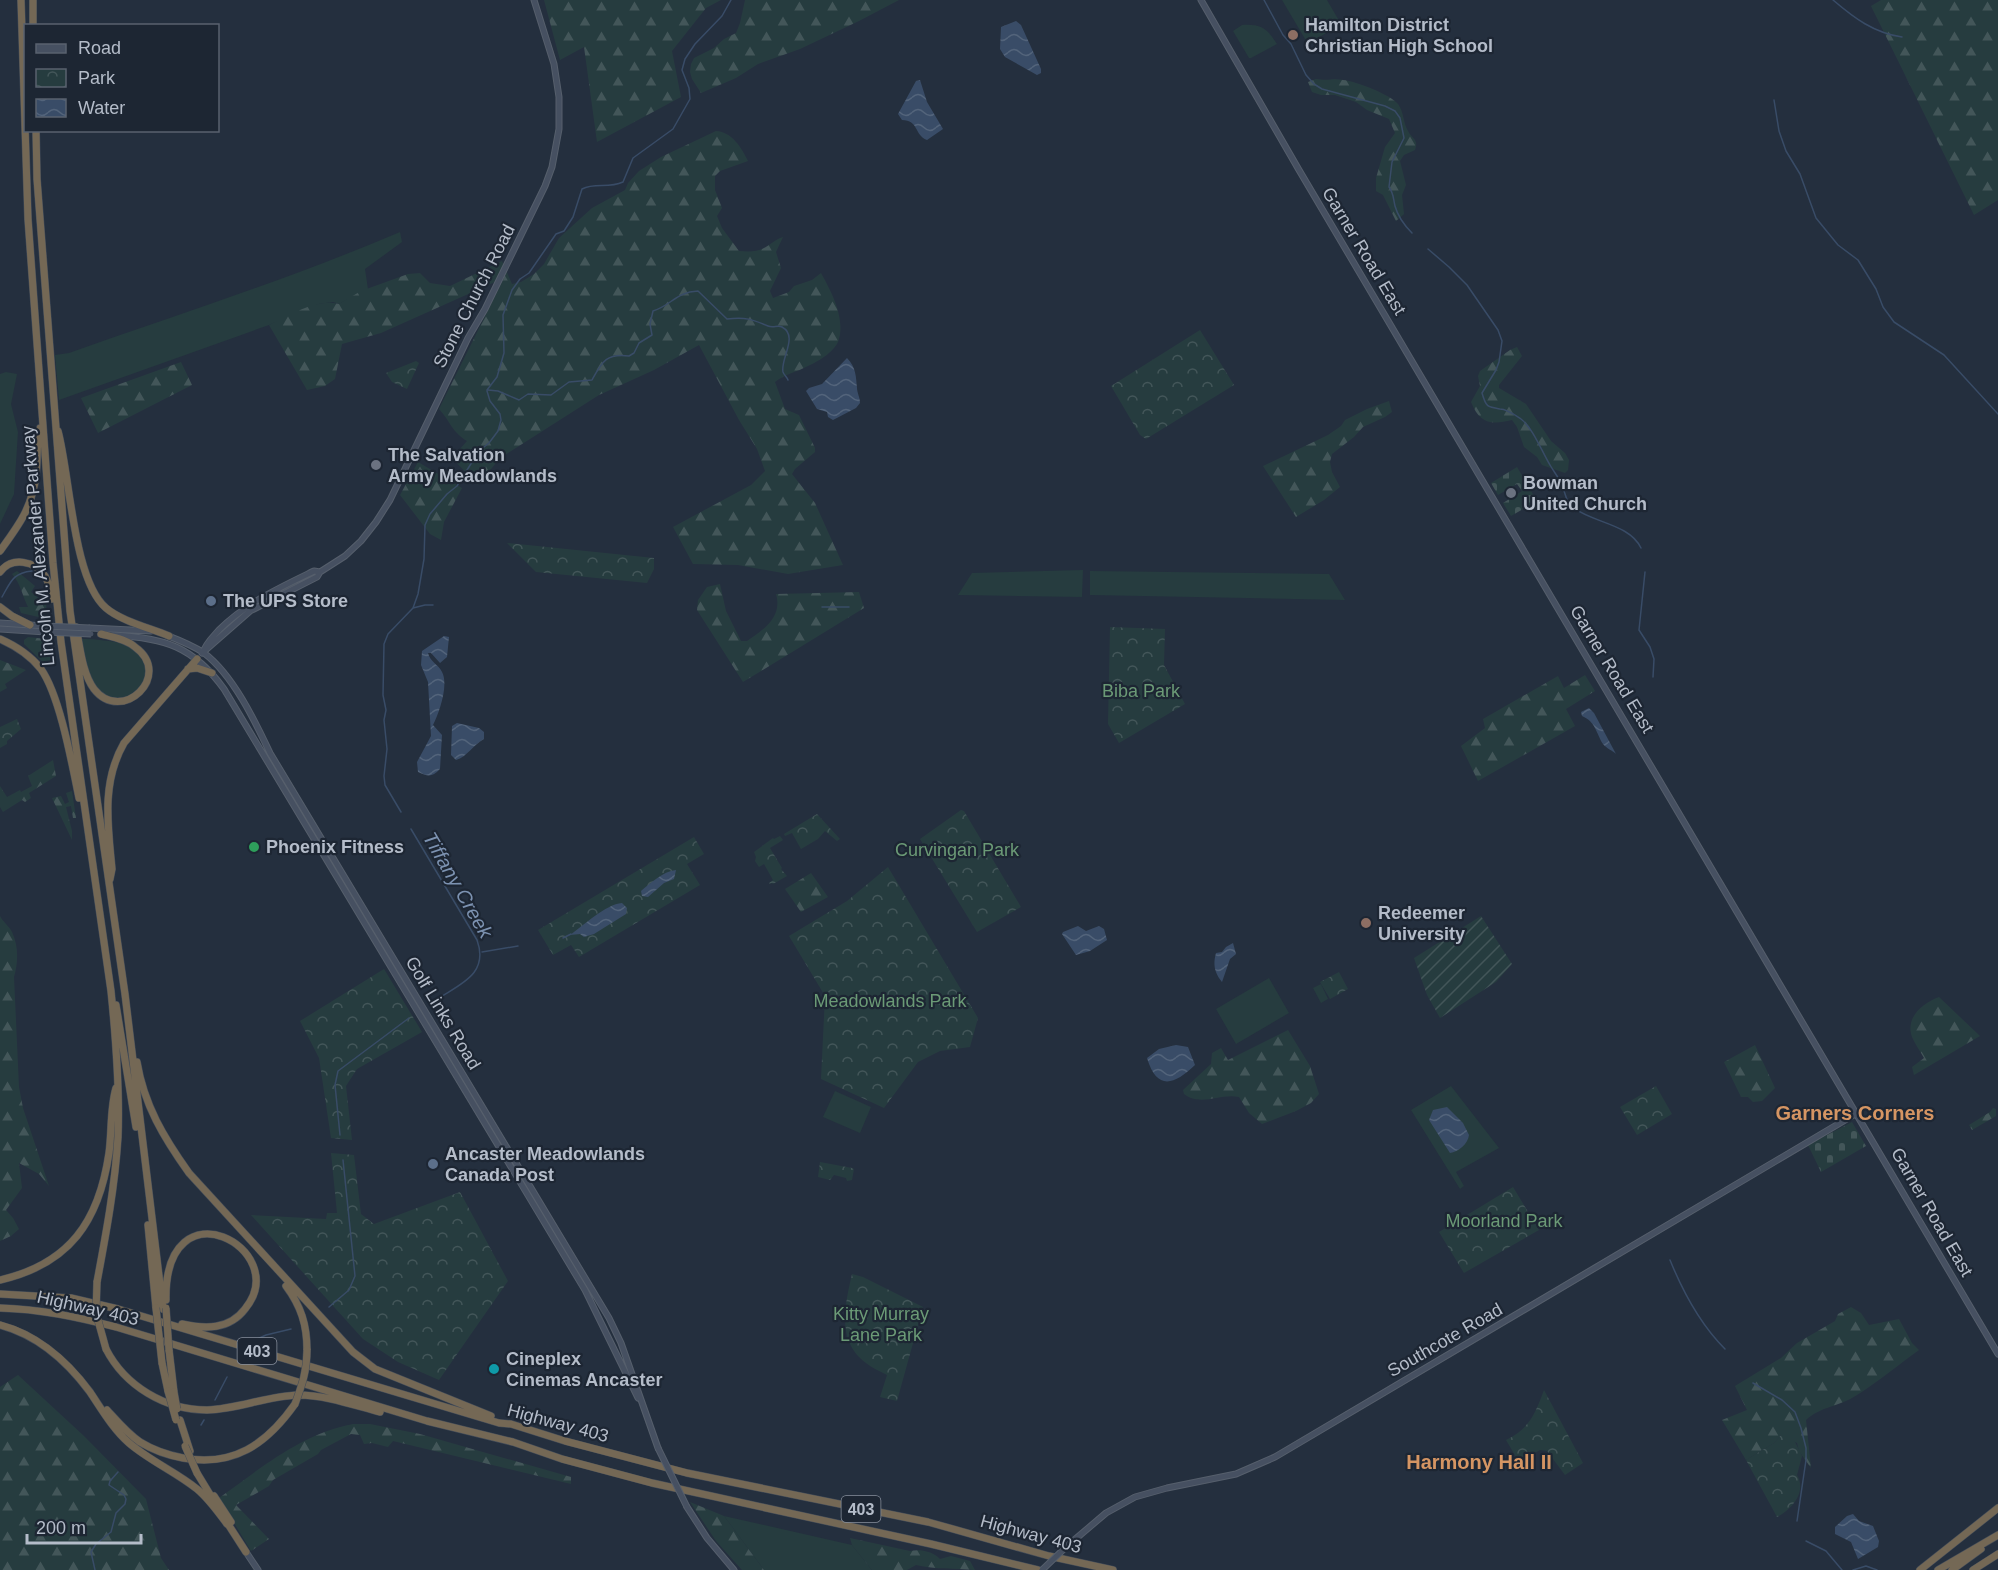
<svg xmlns="http://www.w3.org/2000/svg" width="1998" height="1570" font-family="Helvetica,sans-serif">
	<style>
		.grass { fill: #263c3f }
		.forest { fill: url(#forest-firs) }
		.cemetery { fill: url(#cemetery-stones) }
		.park { fill: url(#park-crowns) }
		.garden { fill: url(#garden-furrows) }
		.water { fill: url(#water-waves) }
		.lines { fill: none; stroke-linecap: round; stroke-linejoin: round }
		.stream { stroke: #394c67; stroke-width: 1.5 }
		.secondary-casing { stroke: #565f6c; stroke-width: 7 }
		.highway-casing { stroke: #434c59; stroke-width: 8 }
		.secondary { stroke: #465061; stroke-width: 5 }
		.highway { stroke: #746855; stroke-width: 7 }
		.secondary-bridge-casing { stroke: #565f6c; stroke-width: 7; stroke-linecap: butt }
		.highway-bridge-casing { stroke: #434c59; stroke-width: 8; stroke-linecap: butt }
		.secondary-bridge { stroke: #465061; stroke-width: 5 }
		.highway-bridge { stroke: #746855; stroke-width: 7 }
		.education-dot { fill: #8d6e63; stroke: #1d2633; stroke-width: 2 }
		.worship-dot { fill: #6b7280; stroke: #1d2633; stroke-width: 2 }
		.service-dot { fill: #5c6f8a; stroke: #1d2633; stroke-width: 2 }
		.leisure-dot { fill: #2e9e5b; stroke: #1d2633; stroke-width: 2 }
		.culture-dot { fill: #0f9aa8; stroke: #1d2633; stroke-width: 2 }
		.labels { text-anchor: middle; stroke-width: 4.5; stroke-linejoin: round; paint-order: stroke }
		.shield { fill: #1d2633; stroke: #878f9c; stroke-width: 1.5 }
		.shield-label { font-size: 16px; font-weight: bold; fill: #b4bcc9 }
		.poi-label { font-size: 18px; font-weight: bold; fill: #b4bcc9; stroke: #1d2633; text-anchor: start }
		.street-label { font-size: 18px; fill: #b4bcc9; stroke: #1d2633 }
		.park-label { font-size: 18px; fill: #6b9a76; stroke: #1d2633 }
		.water-label { font-size: 20px; font-style: italic; fill: #7c92b1; stroke: #1d2633 }
		.neighbourhood-label { font-size: 20px; font-weight: bold; fill: #d59563; stroke: #1d2633 }
	</style>
	<defs>
		<pattern id="forest-firs" width="22" height="20" patternUnits="userSpaceOnUse" patternTransform="scale(1.5)"><rect width="22" height="20" fill="#263c3f"/><path d="M5 1l3.5 6h-7zM16 11l3.5 6h-7z" fill="#435659"/></pattern>
		<pattern id="cemetery-stones" width="16" height="16" patternUnits="userSpaceOnUse" patternTransform="scale(1.5)"><rect width="16" height="16" fill="#263c3f"/><path d="M2 7V4a2 2 0 0 1 4 0v3zM10 15v-3a2 2 0 0 1 4 0v3z" fill="#435659"/></pattern>
		<pattern id="park-crowns" width="20" height="18" patternUnits="userSpaceOnUse" patternTransform="scale(1.5)"><rect width="20" height="18" fill="#263c3f"/><path d="M2 6a3 3 0 1 1 6 0M12 15a3 3 0 1 1 6 0" fill="none" stroke="#435659"/></pattern>
		<pattern id="garden-furrows" width="10" height="10" patternUnits="userSpaceOnUse" patternTransform="scale(1.5)"><rect width="10" height="10" fill="#263c3f"/><path d="M-1 1l2-2M0 10L10 0M9 11l2-2" fill="none" stroke="#435659"/></pattern>
		<pattern id="water-waves" width="16" height="10" patternUnits="userSpaceOnUse" patternTransform="scale(1.5)"><rect width="16" height="10" fill="#394c67"/><path d="M0 5q4-4 8 0t8 0" fill="none" stroke="#53647b"/></pattern>
	</defs>
	<rect width="100%" height="100%" fill="#242f3e"/>
	<!-- grass -->
	<path class="grass" d="M1282 0H1327L1341 24 1308 44Z
		M1242 25C1261 24 1267 28 1277 44L1251 58H1249L1233 31Z
		M400 232 402 242 365 269 368 289 339 304 333 302 319 304 269 325 59 400 55 355 69 353C180 314 292 278 400 232Z
		M6 372 17 374 11 404 18 432 14 494 0 524V374Z
		M1083 570 1082 597 958 595 972 573Z
		M1090 571 1329 574 1345 600 1090 595Z
		M81 639C95 639 113 641 126 644 132 645 137 652 140 656 162 689 116 716 96 687 87 674 84 654 81 639Z
		M1269 978 1289 1013 1236 1044 1216 1009Z
		M1321 984 1328 999 1321 1003 1313 988Z
		M1451 1086 1499 1148 1456 1172 1464 1186 1460 1189 1411 1110Z
		M835 1091 871 1107 860 1133 823 1117Z
		M724 1516 852 1545 872 1570H764Z"/>
	<!-- forest -->
	<path class="forest" d="M544 0H721L706 8 672 51 681 97 597 142 584 47 560 60Z
		M745 0H899L859 21 800 49 758 64 736 78 701 93 692 79 690 72 691 64 694 58 714 48 724 39 736 33 740 23Z
		M1881 0H1998V200L1974 215 1871 6Z
		M1316 79C1328 81 1334 78 1343 80 1356 81 1391 95 1398 104 1404 112 1403 123 1408 131 1412 139 1419 139 1415 150L1404 155 1400 161 1406 185 1402 195 1404 214 1396 221 1383 195 1376 191V178L1385 147 1395 133 1389 119 1367 110 1356 102 1335 95H1321L1312 92 1308 82Z
		M716 131C732 132 741 147 748 161L720 171 715 176V190L722 208 717 216 722 228 739 251C751 252 759 252 769 245 775 241 777 239 783 237L776 252 781 268 770 291 773 298 789 292 794 286 812 280 821 273C831 291 845 317 839 339 836 351 819 361 808 366 797 372 785 374 775 382L785 409 799 415 815 448V452L795 469 792 474 815 503 843 565 788 574 738 565 693 564 673 527 751 485 765 471 757 449 739 420 699 345 654 370 599 395 500 458 478 485 452 458 467 441C451 431 451 422 439 409L504 278 381 333 342 344 335 379 325 386 307 390 269 325C289 316 316 298 339 304L361 291 408 274 420 273 430 283 450 286 502 261 512 284 521 282 534 274 544 264 559 238 592 208 625 190 628 183 639 171 661 157Z
		M1517 347 1522 356 1499 385V388L1526 404 1551 441 1565 453 1569 460 1568 470 1565 473 1542 465 1537 457 1524 447 1517 427 1512 420C1491 425 1480 424 1471 402L1480 386 1478 376 1480 371 1510 350Z
		M181 362 192 385 98 433 81 398Z
		M1389 401 1392 412 1385 417 1363 427 1354 437 1332 454 1330 462 1332 472 1340 487 1324 500 1296 517 1263 466 1328 435 1341 426 1345 420 1367 409Z
		M418 462 462 488 444 522 441 540 430 534 400 495Z
		M17 571 35 586 31 592 46 604 47 616 43 618 21 613 19 607H28C22 595 21 584 12 574Z
		M720 584 726 611 741 641H747C763 630 783 617 776 594L859 592 864 608 743 682 697 610 698 600 707 587Z
		M28 637 46 639 52 663 47 666 24 644V640Z
		M0 660 26 670 5 684 7 688 0 692Z
		M1585 675 1595 691 1566 709 1575 726 1478 781 1461 746 1485 728 1483 719 1558 676 1564 688Z
		M53 760 56 776 29 793 31 798 25 802 22 800 3 812 0 807V786L7 797 20 790 21 792 32 786 28 776Z
		M72 791 76 818H73L71 806 66 807 72 831V840L52 798 61 796 65 804 69 802 66 793Z
		M811 873 828 897 801 912 785 889Z
		M0 916C3 922 9 926 12 932 19 947 18 963 14 977L19 1087 23 1108 49 1186 39 1174 19 1163 22 1188 6 1210 13 1218 19 1229 11 1236 0 1241Z
		M1939 997 1980 1036 1914 1075 1912 1067 1924 1058C1920 1051 1915 1044 1912 1037 1905 1017 1923 1003 1939 997Z
		M1288 1030 1310 1066 1319 1094 1311 1103 1296 1111 1262 1124 1249 1113 1239 1097C1220 1093 1201 1107 1184 1094L1183 1090 1211 1064 1212 1053 1221 1048 1228 1060Z
		M1755 1045 1775 1088 1762 1101 1753 1102 1748 1097H1741L1724 1062Z
		M1993 1108 1996 1109V1116L1972 1130 1969 1125 1990 1112Z
		M1851 1307 1861 1313 1869 1325 1899 1319 1912 1343 1919 1350C1898 1365 1878 1382 1857 1395 1839 1407 1821 1406 1806 1420L1811 1468 1799 1451 1797 1443 1781 1435 1774 1443 1746 1460 1722 1420 1747 1410 1735 1386 1781 1358 1797 1343 1835 1321 1838 1314Z
		M18 1375 84 1436 146 1499 161 1558 169 1570H0V1387Z
		M353 1424H370L420 1434 571 1477V1484L393 1441 388 1447 372 1443 364 1444 360 1435 351 1434 321 1450 318 1454 273 1480 269 1486 236 1505 269 1539 251 1551 219 1498C261 1468 301 1434 353 1424Z
		M690 1502 724 1516 764 1570H742L716 1541Z
		M850 1538 910 1551C920 1549 932 1551 940 1559L951 1556 970 1561 975 1570C953 1568 937 1570 916 1565L907 1570H872L852 1545Z"/>
	<!-- cemetery -->
	<path class="cemetery" d="M1517 467 1537 501 1511 516 1503 503 1522 491 1517 484 1498 495 1491 483Z
		M1852 1122 1866 1146 1821 1172 1808 1145Z"/>
	<!-- park -->
	<path class="park" d="M1200 330 1234 385 1146 439 1140 435 1111 386Z
		M416 361 419 363 407 389 392 382 386 373Z
		M507 543 654 558V569L647 583 536 572Z
		M1110 627 1165 629 1164 665 1185 704 1119 743 1108 724Z
		M17 719 21 729 7 741V744L0 748V727Z
		M961 810 964 811 1021 907 977 932 920 839Z
		M817 814 840 839 837 841 825 831 818 839 801 849 792 833 785 836 784 834Z
		M780 836 783 840 770 848 782 868 781 869 787 876 773 884 772 883 770 884 769 883 773 880 764 864 759 867 755 861 756 857 754 852 773 838 774 839Z
		M694 837 704 854 687 864 700 885 579 957 571 945 553 955 538 930Z
		M888 867 978 1018 970 1047 940 1051 918 1062 884 1108 821 1079 825 996 789 936 847 901Z
		M384 969 422 1032 357 1069 346 1086 352 1140 331 1138 319 1058 300 1021Z
		M1339 972 1348 989 1330 999 1320 982Z
		M1656 1086 1672 1114 1637 1135 1620 1107Z
		M331 1153 354 1155 361 1214 374 1224 460 1192 508 1281 439 1380 398 1362 363 1339 251 1215 326 1219 327 1213H337Z
		M820 1162 852 1168 854 1169 852 1180 847 1181 846 1178 834 1175 830 1180 818 1177Z
		M1513 1187 1539 1230 1464 1273 1439 1232Z
		M852 1274 863 1277 923 1307 897 1401 880 1397 887 1375C880 1371 872 1368 866 1363 836 1341 845 1305 852 1274Z
		M1544 1390 1583 1463 1565 1475 1547 1451 1540 1450 1519 1462 1506 1440C1530 1428 1535 1414 1544 1390Z
		M1782 1434 1792 1436 1802 1456 1797 1475C1807 1492 1792 1509 1777 1517L1746 1460 1774 1443Z"/>
	<!-- garden -->
	<path class="garden" d="M1481 916 1512 964 1496 982 1440 1018 1427 995 1414 958Z"/>
	<!-- water -->
	<path class="water" d="M1016 21 1021 25 1041 69V73L1037 75 1005 57 1000 49 1001 27Z
		M920 80 927 102 943 129 927 140C914 135 919 120 902 120L898 114 916 81Z
		M847 358C856 367 856 377 857 388 857 393 860 397 860 403L856 408 833 420 828 417 827 412 817 409 806 391 809 388 822 384Z
		M444 636 449 637 447 657 440 663 431 653H428C430 662 439 665 442 672 449 685 439 713 433 725L442 735 440 769C432 777 429 777 418 772L417 762 431 736 428 682 421 665 422 651Z
		M1589 708 1594 713 1616 754C1613 751 1606 748 1603 744 1596 733 1596 722 1582 716L1581 712Z
		M457 723 479 728 484 732V739C474 744 467 757 456 760L451 755 452 726Z
		M676 870 674 879 664 883 648 897 642 896 641 891C652 882 662 872 676 870Z
		M622 903 627 908 626 914 594 934 584 937 580 934 570 935C583 926 606 904 622 903Z
		M1078 926 1086 931 1099 926 1104 929 1107 940 1090 951 1076 955 1062 934 1063 932Z
		M1233 943 1236 954 1230 959 1222 982C1214 972 1213 964 1216 953L1222 952 1226 947Z
		M1176 1045 1188 1047 1195 1065C1174 1085 1157 1091 1147 1058L1159 1049Z
		M1447 1107 1463 1123 1469 1135C1468 1144 1458 1152 1450 1153L1429 1120 1433 1110Z
		M1853 1514 1859 1521 1873 1526 1879 1541 1878 1547 1858 1559 1851 1542 1835 1534V1527L1847 1516Z"/>
	<g class="lines">
		<!-- stream -->
		<path class="stream" d="M1264 0 1283 35 1291 44 1306 75 1314 84 1322 89 1385 106 1395 111 1400 118 1404 138 1392 162 1389 187C1394 194 1393 198 1395 206 1398 217 1405 226 1412 233
			M1833 0C1854 18 1874 33 1902 37
			M1774 100 1779 131 1786 151 1800 174 1816 218 1838 245 1858 260 1876 289 1883 307 1894 322 1944 355 1998 414
			M1428 249 1449 267 1467 285 1498 330 1502 341 1499 362 1496 370 1482 393C1486 407 1487 407 1500 409 1507 409 1515 415 1521 419 1533 428 1542 452 1550 465 1554 472 1559 478 1562 485 1565 492 1566 501 1571 506 1591 523 1629 523 1641 548
			M487 390 497 377 504 353 503 315 512 290 520 279 529 273 556 234 564 231 573 217 582 189C595 182 608 189 623 182L633 158 673 129 690 99 689 88 682 70 685 59 695 44 722 16 731 0
			M488 390 498 391 519 400 528 394 551 395 569 382 592 380C602 362 606 353 629 356L634 353 639 343 652 335 650 324 653 311C672 305 676 292 698 291L727 319C746 317 751 319 768 326 773 328 778 325 782 327 799 336 780 359 783 372 784 375 787 377 788 380
			M40 566 42 562 41 547
			M1645 572 1639 630 1650 647 1654 659 1653 677
			M2 597C11 581 13 573 32 571
			M822 607H849
			M413 608 418 594 424 559 425 525 430 514 447 494 457 486 479 451 489 443 498 431 501 420 500 414 490 401 487 391
			M401 812 385 785 384 776 387 749 384 720 386 710 383 695 384 644 388 634 413 608 425 605H433
			M411 829 477 940C490 976 457 985 433 1002
			M563 938 571 934
			M482 952 518 946
			M340 1135 335 1085 338 1071 409 1018
			M1670 1260C1683 1292 1700 1324 1725 1349
			M329 1307 349 1290 355 1276 343 1160
			M255 1340 266 1335 291 1329
			M1753 1383 1782 1400 1795 1412 1801 1428 1806 1448V1460L1797 1521
			M215 1400 227 1377
			M201 1425 204 1420
			M1806 1541 1826 1551 1842 1570
			M95 1570 91 1552 96 1544 111 1532 116 1513 125 1504 126 1499 124 1495 109 1485 110 1481 118 1472
			M1853 1570 1866 1566 1877 1570"/>
		<!-- secondary casing -->
		<g class="secondary-casing">
			<path id="secondary" d="M1201 0 1299 170 1998 1354
				M0 623 45 626
				M90 628 151 631
				M0 629 46 632
				M114 635C164 638 193 646 224 689L585 1290 638 1398
				M166 635C179 640 192 645 204 653 233 675 255 721 270 753L609 1318 621 1343 658 1448
				M202 653 250 611 317 577 320 572 345 556 361 541 376 522 390 500 468 338 485 309 545 186 552 167 559 129V97L554 64 534 0
				M203 653C205 644 213 637 219 630 246 603 279 588 314 571L320 572
				M687 1507 707 1538 734 1570
				M1066 1547 1106 1513 1135 1497 1167 1488 1236 1474 1275 1457 1857 1113
				M246 1552 258 1570"/>
		</g>
		<!-- highway casing -->
		<g class="highway-casing">
			<path id="highway" d="M21 0 28 219 53 563 61 642 111 991C116 1040 120 1089 118 1137 115 1186 106 1234 97 1282
				M33 0V26
				M36 130 37 179 70 611 125 994 163 1309
				M58 431C70 475 73 580 106 608 121 621 150 628 169 636
				M0 551C19 525 32 508 36 475 38 460 36 444 40 428
				M0 572C12 556 35 561 45 576 49 583 51 591 52 599
				M0 607 12 616 30 625
				M76 627C80 646 82 673 94 689 122 725 174 675 135 647 126 639 112 637 101 634
				M0 639C16 646 30 655 41 669 60 696 72 764 79 798
				M188 669 197 668 212 673
				M110 879 112 869C108 826 101 783 124 743L197 659
				M116 1005 136 1127
				M137 1062C144 1105 164 1138 189 1173L353 1352 375 1369 491 1416
				M148 1225 156 1308
				M0 1280C70 1264 99 1221 109 1153 112 1131 110 1108 116 1088
				M286 1286C301 1306 307 1325 307 1350
				M0 1294 71 1298 118 1309 499 1423 511 1424 565 1441 687 1473 928 1522 1049 1556 1113 1570
				M166 1300C164 1180 294 1249 245 1309 229 1330 205 1329 182 1324
				M0 1308C40 1309 77 1317 116 1327L427 1421 513 1442 562 1459 652 1483 931 1544 1038 1570
				M0 1325C38 1335 67 1361 90 1392 102 1410 113 1429 129 1443 150 1461 176 1472 197 1489 209 1499 218 1512 227 1524
				M106 1349C125 1386 165 1410 207 1410 238 1409 267 1396 298 1395 326 1395 353 1405 380 1412
				M169 1350 174 1392
				M162 1363 168 1391
				M107 1410C117 1421 127 1433 140 1442 153 1450 167 1455 183 1458 233 1467 266 1445 295 1404
				M180 1420 190 1451
				M197 1473 214 1501
				M214 1496 231 1522
				M226 1521 246 1552
				M1920 1570 1998 1508
				M1938 1570 1998 1535
				M1952 1570 1981 1549
				M1973 1570 1998 1554"/>
		</g>
		<!-- secondary -->
		<use href="#secondary" class="secondary"/>
		<!-- highway -->
		<use href="#highway" class="highway"/>
		<!-- secondary-bridge casing -->
		<g class="secondary-bridge-casing">
			<path id="secondary-bridge" d="M45 626 90 628
				M46 632 91 634
				M658 1448 687 1507
				M1042 1570 1066 1547"/>
		</g>
		<!-- highway-bridge casing -->
		<g class="highway-bridge-casing">
			<path id="highway-bridge" d="M97 1282 96 1313 106 1349
				M156 1308 162 1363
				M166 1308 169 1350
				M168 1391 176 1420
				M174 1392 177 1409
				M295 1404C302 1385 307 1371 307 1350
				M185 1446 197 1473"/>
		</g>
		<!-- secondary-bridge -->
		<use href="#secondary-bridge" class="secondary-bridge"/>
		<!-- highway-bridge -->
		<use href="#highway-bridge" class="highway-bridge"/>
	</g>
	<!-- markers -->
	<g class="education-dot">
		<circle cx="1293" cy="35" r="6"/>
		<circle cx="1366" cy="923" r="6"/>
	</g>
	<g class="worship-dot">
		<circle cx="376" cy="465" r="6"/>
		<circle cx="1511" cy="493" r="6"/>
	</g>
	<g class="service-dot">
		<circle cx="211" cy="601" r="6"/>
		<circle cx="433" cy="1164" r="6"/>
	</g>
	<circle class="leisure-dot" cx="254" cy="847" r="6"/>
	<circle class="culture-dot" cx="494" cy="1369" r="6"/>
	<g class="labels">
		<!-- shield labels -->
		<g class="shield">
			<rect x="237.5" y="1338" width="39" height="26" rx="4.5"/>
			<rect x="841.5" y="1496" width="39" height="26" rx="4.5"/>
		</g>
		<g class="shield-label">
			<text x="257" y="1357">403</text>
			<text x="861" y="1515">403</text>
		</g>
		<!-- poi labels -->
		<g class="poi-label">
			<text x="1305" y="31">Hamilton District<tspan x="1305" dy="21">Christian High School</tspan></text>
			<text x="388" y="461">The Salvation<tspan x="388" dy="21">Army Meadowlands</tspan></text>
			<text x="1523" y="489">Bowman<tspan x="1523" dy="21">United Church</tspan></text>
			<text x="223" y="607">The UPS Store</text>
			<text x="266" y="853">Phoenix Fitness</text>
			<text x="1378" y="919">Redeemer<tspan x="1378" dy="21">University</tspan></text>
			<text x="445" y="1160">Ancaster Meadowlands<tspan x="445" dy="21">Canada Post</tspan></text>
			<text x="506" y="1365">Cineplex<tspan x="506" dy="21">Cinemas Ancaster</tspan></text>
		</g>
		<!-- street labels -->
		<g class="street-label">
			<text transform="translate(1364 251) rotate(59)" y="6">Garner Road East</text>
			<text transform="translate(474 296) rotate(-63)" y="6">Stone Church Road</text>
			<text transform="translate(38 546) rotate(-95)" y="6">Lincoln M. Alexander Parkway</text>
			<text transform="translate(1612 669) rotate(59)" y="6">Garner Road East</text>
			<text transform="translate(443 1013) rotate(59)" y="6">Golf Links Road</text>
			<text transform="translate(1932 1212) rotate(60)" y="6">Garner Road East</text>
			<text transform="translate(88 1308) rotate(13)" y="6">Highway 403</text>
			<text transform="translate(1445 1340) rotate(-30)" y="6">Southcote Road</text>
			<text transform="translate(558 1423) rotate(15)" y="6">Highway 403</text>
			<text transform="translate(1031 1534) rotate(15)" y="6">Highway 403</text>
		</g>
		<!-- park labels -->
		<g class="park-label">
			<text x="1141" y="697">Biba Park</text>
			<text x="957" y="856">Curvingan Park</text>
			<text x="890" y="1007">Meadowlands Park</text>
			<text x="1504" y="1227">Moorland Park</text>
			<text x="881" y="1320">Kitty Murray<tspan x="881" dy="21">Lane Park</tspan></text>
		</g>
		<!-- water labels -->
		<g class="water-label">
			<text transform="translate(458 885) rotate(60)" y="7">Tiffany Creek</text>
		</g>
		<!-- neighbourhood labels -->
		<g class="neighbourhood-label">
			<text x="1855" y="1120">Garners Corners</text>
			<text x="1479" y="1469">Harmony Hall II</text>
		</g>
	</g>
	<!-- legend -->
	<rect x="24" y="24" width="195" height="108" fill="#1d2633" stroke="#59626f" stroke-width="1.5"/>
	<rect x="36" y="44" width="30" height="9" fill="#465061" stroke="#59626f" stroke-width="1.5"/>
	<text x="78" y="54" font-size="18" fill="#b4bcc9">Road</text>
	<rect x="36" y="69" width="30" height="18" fill="url(#park-crowns)" stroke="#59626f" stroke-width="1.5"/>
	<text x="78" y="84" font-size="18" fill="#b4bcc9">Park</text>
	<rect x="36" y="99" width="30" height="18" fill="url(#water-waves)" stroke="#59626f" stroke-width="1.5"/>
	<text x="78" y="114" font-size="18" fill="#b4bcc9">Water</text>
	<!-- scale -->
	<path d="M27 1534v9h114v-9" fill="none" stroke="#b4bcc9" stroke-width="3"/>
	<text x="36" y="1534" font-size="18" fill="#b4bcc9" stroke="#1d2633" stroke-width="4.5" paint-order="stroke">200 m</text>
</svg>
